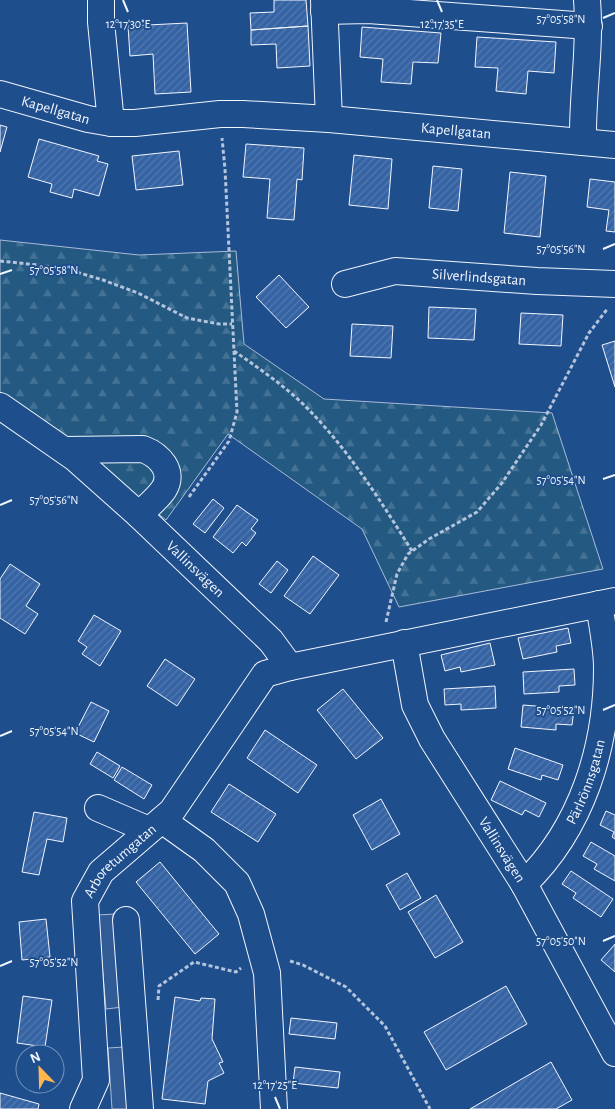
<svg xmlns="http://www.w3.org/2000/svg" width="615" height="1109" font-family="'Alegreya Sans',sans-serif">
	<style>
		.forest { fill: url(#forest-firs); stroke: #a8bbd7 }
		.parking { fill: #305b95; stroke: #a8bbd7 }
		.building { fill: url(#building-hatch); stroke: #f2f6ff }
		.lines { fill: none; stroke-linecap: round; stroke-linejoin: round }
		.minor-casing { stroke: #f2f6ff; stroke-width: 28 }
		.path { stroke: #b3c4dc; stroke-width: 3; stroke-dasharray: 4 2.5; stroke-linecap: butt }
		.minor { stroke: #1f4e8c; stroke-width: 26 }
		.ticks { fill: none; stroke: #f2f6ff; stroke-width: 2 }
		.labels { text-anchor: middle; stroke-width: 4; stroke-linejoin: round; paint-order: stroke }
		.street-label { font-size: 15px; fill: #f2f6ff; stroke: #1f4e8c }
		.ticks-label { font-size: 12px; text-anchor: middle; fill: #f2f6ff; stroke: #1f4e8c; stroke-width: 4; stroke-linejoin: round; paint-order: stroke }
	</style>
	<defs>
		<pattern id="forest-firs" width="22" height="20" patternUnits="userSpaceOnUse" patternTransform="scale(1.25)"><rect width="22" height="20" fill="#245a82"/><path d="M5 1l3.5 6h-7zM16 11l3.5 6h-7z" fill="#447295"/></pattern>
		<pattern id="building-hatch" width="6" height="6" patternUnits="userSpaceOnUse" patternTransform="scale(1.25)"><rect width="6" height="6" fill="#3563a3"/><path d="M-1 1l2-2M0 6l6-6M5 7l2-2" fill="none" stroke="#537ab1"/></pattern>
	</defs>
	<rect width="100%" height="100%" fill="#1f4e8c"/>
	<!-- forest -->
	<path class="forest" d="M0 240 139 255 236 251 244 344 324 399 552 413 603 569 399 607 362 529 228 434 166 520 80 450 0 396Z"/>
	<!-- parking -->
	<path class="parking" d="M115 914 123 1007 106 1009 98 915Z
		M124 1047 128 1109H112L108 1048Z"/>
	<!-- building -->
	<path class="building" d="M274 0H306L308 26 251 30 250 13 274 12Z
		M187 23 191 92 155 94 153 54 130 56 128 26Z
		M308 26 310 66 277 68 276 44 251 45V30Z
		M362 27 441 33 438 63 413 62 411 84 381 82 383 59 360 57Z
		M477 37 556 42 554 73 528 71 526 94 496 91 498 68 475 67Z
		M0 125 7 127 0 152Z
		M39 139 99 156 97 161 108 164 99 196 74 189 72 198 50 192 52 184 28 177Z
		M246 144 304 148 302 180 297 179 294 220 267 218 270 179 243 177Z
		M179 151 183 185 136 190 132 156Z
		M354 155 392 159 388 209 349 205Z
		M433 166 462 169 458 211 429 208Z
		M510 172 546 176 540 237 504 233Z
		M590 179 615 182V232L606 231 609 210 587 207Z
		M279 275 309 307 286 328 256 297Z
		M429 307 476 309 474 340 428 338Z
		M521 313 563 315 561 346 519 344Z
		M352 324 393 326 391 358 350 356Z
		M615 341V387L602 345Z
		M213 499 224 508 205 533 193 524Z
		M237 505 258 520 251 529 256 533 246 546 242 542 233 553 213 537Z
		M313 556 339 575 310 614 284 596Z
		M277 561 288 570 271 593 259 584Z
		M10 564 40 584 26 606 38 614 25 634 0 618V579Z
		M94 615 121 631 100 666 82 654 87 647 78 641Z
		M568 628 571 643 556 646 557 652 523 659 518 638Z
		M490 643 495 665 461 672 460 667 445 671 441 655Z
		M165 659 195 679 177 706 147 686Z
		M574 669 575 685 559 686V692L524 694 523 672Z
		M495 686 496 708 461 710V704L445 705 444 689Z
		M343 689 383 738 356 759 317 710Z
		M91 702 109 711 94 742 75 733Z
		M523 705 574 709 572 725 556 724V730L521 727Z
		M265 730 317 765 298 793 247 758Z
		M515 748 563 765 558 780 542 775 541 780 508 769Z
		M97 752 120 766 113 778 90 764Z
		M122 767 152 785 144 799 114 780Z
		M500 781 546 803 539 817 525 810 522 815 491 800Z
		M229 784 276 814 258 842 211 812Z
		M381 799 400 834 372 850 353 815Z
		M606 811 615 815V839L612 837 614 832 600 825Z
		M34 812 67 818 63 842 47 839 39 875 22 872Z
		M591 842 615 856V881L594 869 597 864 583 856Z
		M160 862 219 934 195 954 136 882Z
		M571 871 613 899 601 917 573 898 576 893 562 884Z
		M407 873 421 898 400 910 386 885Z
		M436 895 463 942 435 958 408 912Z
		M46 919 50 957 22 960 19 922Z
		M615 944V972L601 960Z
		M506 986 527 1024 446 1070 424 1032Z
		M23 996 52 1000 45 1047 17 1043Z
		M175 997 200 1001 201 998 215 999 212 1039 223 1062 219 1063 224 1073 208 1081 205 1104 162 1099Z
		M291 1018 337 1023 335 1039 289 1034Z
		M551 1062 572 1100 556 1109H470Z
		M295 1067 340 1072 338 1088 293 1083Z
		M0 1093 39 1104 38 1109H0Z"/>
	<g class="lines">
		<!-- minor casing -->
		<g class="minor-casing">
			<g id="minor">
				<path d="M101 0V22L111 123"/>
				<path d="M324 0 329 119"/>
				<path d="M324 11 368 10 589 26"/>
				<path id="s1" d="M0 94 88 119 111 123H135L220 114H243L329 119 615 145"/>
				<path d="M583 142C582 94 591 48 587 0"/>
				<path id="s2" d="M345 284 395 271 537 281 615 284"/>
				<path id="s3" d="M0 406 75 458 139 515 271 641 290 667 615 601"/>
				<path d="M65 450 143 449C159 455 175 471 164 489 158 498 147 507 139 515"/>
				<path id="s4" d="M404 643 415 705 432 739 524 884 615 1053"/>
				<path d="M98 808 149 830"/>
				<path d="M162 820 204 850 237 883 251 914 267 973 274 1109"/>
				<path id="s5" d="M524 884C582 828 607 747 607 668 607 647 602 625 599 604"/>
				<path d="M126 920 140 1109"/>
				<path id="s6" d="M83 1109 96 1080 85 901 101 872 172 811 265 674 290 667"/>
			</g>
		</g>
		<!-- path -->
		<path class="path" d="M0 261 38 265 73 271 103 280 138 293 187 318 219 324H232
			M234 351C257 367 282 384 303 404 347 447 380 500 412 551
			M189 497 229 441 237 412 225 169 222 138
			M386 622 397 574 408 554 429 539 477 512 502 483 541 425 589 333 608 308
			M290 961 303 965 346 987 385 1026 430 1109
			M158 1000 159 986 194 962 236 972 241 968"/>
		<!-- minor -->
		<use href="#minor" class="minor"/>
	</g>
	<!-- ticks -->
	<path class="ticks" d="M123 0 128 12M437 0 442 12M603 18 615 13M603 249 615 244M0 274 12 270M603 479 615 475M0 505 12 500M603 710 615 705M0 736 12 731M603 941 615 936M0 966 12 961M275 1097 280 1109"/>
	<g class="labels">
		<!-- street labels -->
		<g class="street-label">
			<text dy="5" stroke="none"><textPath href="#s1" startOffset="58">Kapellgatan</textPath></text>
			<text dy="5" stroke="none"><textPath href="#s1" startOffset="461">Kapellgatan</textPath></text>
			<text dy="5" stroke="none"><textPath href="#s2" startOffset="136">Silverlindsgatan</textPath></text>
			<text dy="5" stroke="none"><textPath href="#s3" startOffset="255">Vallinsvägen</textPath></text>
			<text dy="5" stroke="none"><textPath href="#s5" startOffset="121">Pärlrönnsgatan</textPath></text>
			<text dy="5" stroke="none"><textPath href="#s4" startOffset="232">Vallinsvägen</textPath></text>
			<text dy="5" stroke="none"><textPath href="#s6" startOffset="265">Arboretumgatan</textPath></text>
		</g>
	</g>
	<g class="ticks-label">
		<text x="561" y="23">57°05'58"N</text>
		<text x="128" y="28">12°17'30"E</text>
		<text x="442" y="28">12°17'35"E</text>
		<text x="561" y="253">57°05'56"N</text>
		<text x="54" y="274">57°05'58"N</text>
		<text x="561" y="484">57°05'54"N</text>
		<text x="54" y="504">57°05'56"N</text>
		<text x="561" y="714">57°05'52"N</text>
		<text x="54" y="735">57°05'54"N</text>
		<text x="561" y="945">57°05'50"N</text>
		<text x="54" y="966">57°05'52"N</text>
		<text x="275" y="1089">12°17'25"E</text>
	</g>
	<!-- north arrow -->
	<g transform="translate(40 1069) rotate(337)"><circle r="24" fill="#1f4e8c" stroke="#7391ba"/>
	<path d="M0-4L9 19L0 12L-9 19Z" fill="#ffb74d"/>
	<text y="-8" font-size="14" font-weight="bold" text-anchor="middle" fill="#f2f6ff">N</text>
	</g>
</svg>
